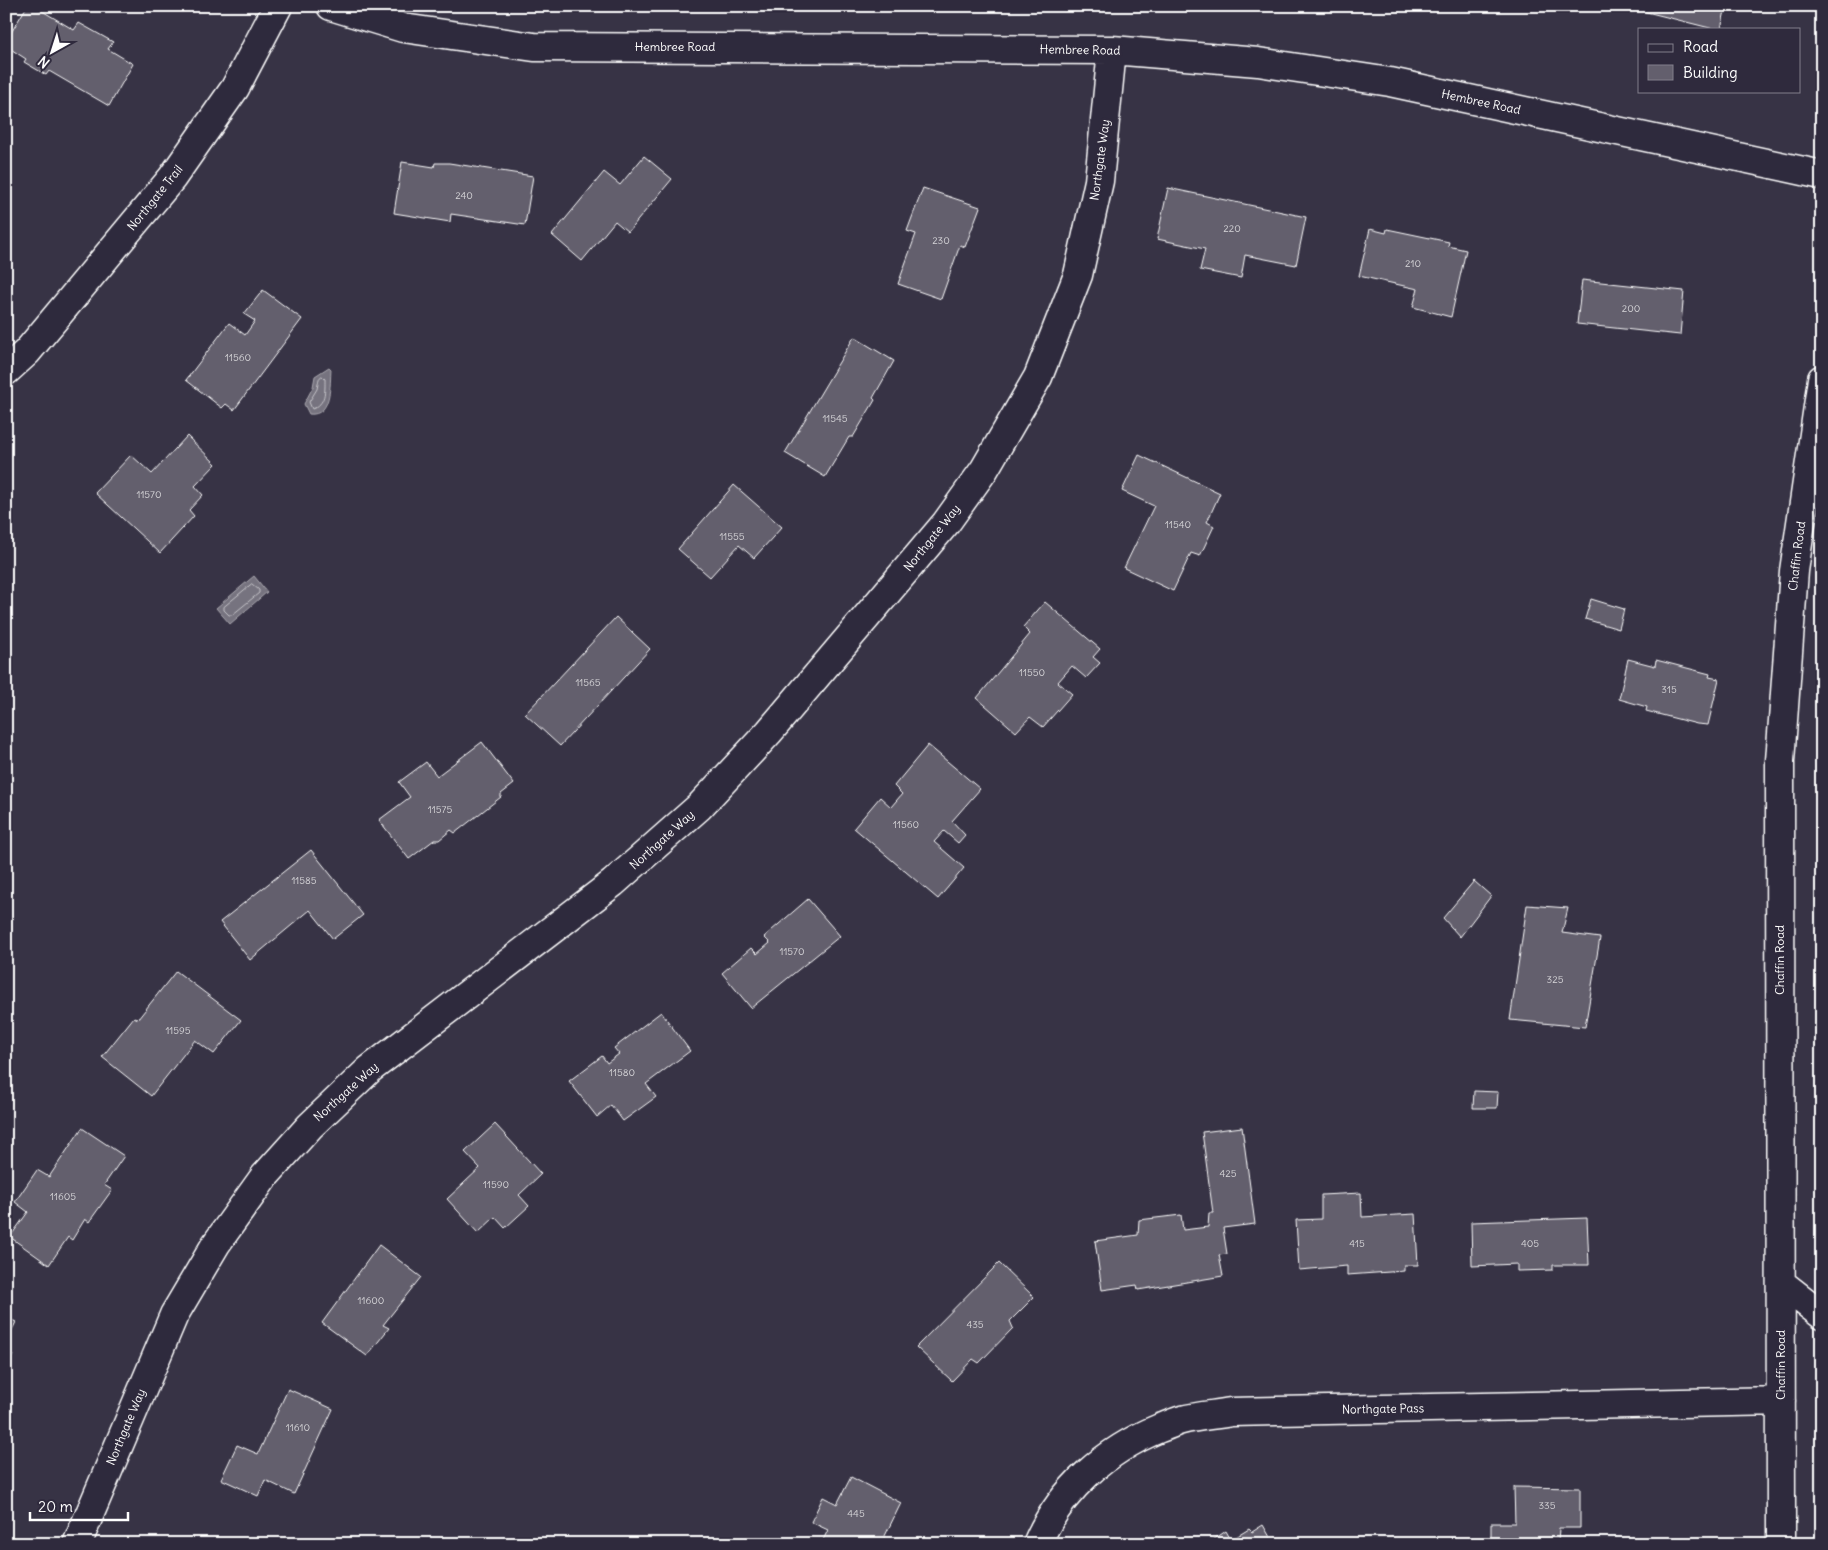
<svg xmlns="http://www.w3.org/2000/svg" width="1828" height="1550" font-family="Delius,sans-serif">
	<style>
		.water { fill: #76737f; stroke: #adabb2 }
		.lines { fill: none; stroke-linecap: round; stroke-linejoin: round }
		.shore { stroke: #c8c7cc; stroke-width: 1 }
		.building { fill: #635f6d; stroke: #fff }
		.minor-casing { stroke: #fff; stroke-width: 31 }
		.minor { stroke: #2f2a3d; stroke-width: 28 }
		.labels { text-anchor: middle; stroke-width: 5; stroke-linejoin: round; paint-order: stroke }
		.number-label { font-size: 10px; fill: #d8d7da }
		.street-label { font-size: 12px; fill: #fff; stroke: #2f2a3d }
	</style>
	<rect width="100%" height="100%" fill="#373345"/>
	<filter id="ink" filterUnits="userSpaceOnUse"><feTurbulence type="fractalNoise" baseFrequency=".02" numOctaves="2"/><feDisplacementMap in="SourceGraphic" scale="10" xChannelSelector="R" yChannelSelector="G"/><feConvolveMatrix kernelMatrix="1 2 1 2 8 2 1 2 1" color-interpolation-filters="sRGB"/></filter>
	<g filter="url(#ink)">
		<!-- water -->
		<path class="water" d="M329 367 331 369C330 384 332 417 309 414L304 404 313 387 315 376Z
			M254 576 267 592 230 624 216 608Z"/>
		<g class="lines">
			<!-- shore -->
			<path class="shore" d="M322 376 325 379C325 391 326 404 312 409L309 402 317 389 319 379Z
				M252 584 259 590V593L232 615H229L224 610V607Z"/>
		</g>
		<!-- building -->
		<path class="building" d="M27 6H34L74 30 79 23 113 42 108 49 133 64 109 106 49 71 46 75 24 62 26 59 6 46V41Z
			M1623 6H1726L1721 29H1714Z
			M644 156 672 179 628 232 615 221 582 261 552 235 604 172 620 185Z
			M402 162 434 167 435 163H449L533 176 525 225 451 214 450 222 394 213Z
			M923 188 980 207 965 247 960 245 941 299 898 284 916 234 907 231Z
			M1168 188 1306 217 1296 265 1245 255 1241 278 1200 270 1205 249 1157 239Z
			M1370 229 1386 233 1387 229 1449 242 1448 246 1466 250 1451 317 1413 307 1418 289 1359 276Z
			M1582 280 1684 291 1680 335 1577 324Z
			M263 290 302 319 234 410 226 404 222 408 186 380 229 323 245 335 255 321 244 314Z
			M854 337 894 361 873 398 875 400 853 437H849L825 477 785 453Z
			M187 436 216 464 195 486 203 495 189 510 194 516 160 553 95 493 131 455 152 474Z
			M1139 455 1220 493 1207 522 1214 526 1200 556 1191 553 1173 591 1124 568 1154 506 1122 491Z
			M734 485 782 527 754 558 739 545 710 577 678 549Z
			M1591 599 1624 609 1619 629 1585 619Z
			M1045 602 1100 649 1093 657 1100 663 1086 678 1072 666 1058 682 1072 694 1043 727 1030 717 1016 732 977 698 1030 634 1023 627Z
			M616 617 650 649 560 746 525 714Z
			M1628 659 1655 666 1656 660 1710 674 1709 677 1719 679 1708 725 1697 724 1646 711 1647 707 1619 699Z
			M482 742 514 784 501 794V797L455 833 451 830 439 840H434L409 859 379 820 410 797 399 782 426 762 437 776Z
			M928 745 980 789 952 821 965 835 958 843 944 831 934 842 964 868 938 899 854 828 880 797 891 807 902 794 894 786Z
			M311 850 363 915 333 939 310 910 250 960 220 922Z
			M1474 881 1491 896 1460 937 1443 918Z
			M808 899 840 936 751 1008 722 973 751 948 757 954 770 943 764 937Z
			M1527 905 1568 908 1562 933 1600 938 1585 1027 1510 1020Z
			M176 971 241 1020 214 1054 195 1040 151 1096 102 1057 134 1017 138 1019Z
			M661 1012 690 1051 646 1084 656 1097 623 1121 611 1105 597 1117 569 1081 602 1056 607 1063 619 1054 614 1048Z
			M1474 1091 1498 1092 1497 1108H1473Z
			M495 1124 541 1174 519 1195 529 1206 505 1228 495 1217 478 1233 447 1199 480 1168 465 1152Z
			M1242 1127 1255 1224 1223 1228 1227 1254 1219 1255 1223 1276 1138 1290 1137 1285 1102 1290 1095 1241 1138 1235 1139 1220 1181 1215 1183 1230 1208 1227 1209 1213H1213L1202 1132Z
			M82 1128 124 1156 104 1185 112 1190 89 1222 85 1219 72 1240 68 1237 49 1265 10 1237 28 1212 15 1202 37 1170 49 1177Z
			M1361 1193 1362 1217 1415 1214 1418 1265H1404V1271L1347 1275V1266L1299 1270 1296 1220 1321 1219V1195Z
			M1587 1218 1589 1265H1553V1270L1517 1271V1264L1472 1266 1471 1222Z
			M379 1245 421 1277 383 1325 389 1328 367 1356 322 1323Z
			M999 1263 1034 1297 1010 1321 1013 1328 979 1363 973 1359 952 1381 916 1347Z
			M6 1317 16 1322 6 1342Z
			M6 1351 13 1355 6 1370Z
			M288 1389 333 1409 294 1494 265 1480 258 1496 221 1479 237 1445 258 1454Z
			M851 1477 901 1503 881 1544H821L828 1530 811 1522 823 1497 837 1504Z
			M1514 1487 1580 1488V1528H1559L1558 1544H1491V1523H1515Z
			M1263 1525 1274 1544H1207L1226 1531 1231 1540 1249 1529 1252 1532Z"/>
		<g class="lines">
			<!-- minor casing -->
			<g class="minor-casing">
				<path id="minor" d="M331 6 403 28 534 47 1112 50 1258 62 1390 82 1822 175
					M6 371 27 352 172 178 235 88 278 6
					M1781 1283 1822 1315
					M77 1544 174 1315 216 1244 264 1177 310 1126 370 1069 613 883 699 807 769 732 946 523 984 470 1038 377 1078 275 1099 181 1112 50
					M1037 1544C1060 1490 1106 1450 1160 1428 1167 1426 1174 1422 1182 1420 1198 1416 1215 1415 1231 1412L1781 1401
					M1781 1544 1780 761 1794 571 1822 379"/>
			</g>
			<!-- minor -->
			<use href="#minor" class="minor"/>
		</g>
	</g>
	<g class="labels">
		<!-- number labels -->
		<g class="number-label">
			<text x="464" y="199">240</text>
			<text x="1232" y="232">220</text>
			<text x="941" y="244">230</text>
			<text x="1413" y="267">210</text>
			<text x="1631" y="312">200</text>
			<text x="238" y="361">11560</text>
			<text x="835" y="422">11545</text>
			<text x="149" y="498">11570</text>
			<text x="1178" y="528">11540</text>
			<text x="732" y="540">11555</text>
			<text x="1032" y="676">11550</text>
			<text x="588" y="686">11565</text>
			<text x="1669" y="693">315</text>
			<text x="440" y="813">11575</text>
			<text x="906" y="828">11560</text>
			<text x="304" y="884">11585</text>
			<text x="792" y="955">11570</text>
			<text x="1555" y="983">325</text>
			<text x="178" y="1034">11595</text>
			<text x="622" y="1076">11580</text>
			<text x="1228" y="1177">425</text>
			<text x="496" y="1188">11590</text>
			<text x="63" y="1200">11605</text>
			<text x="1357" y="1247">415</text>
			<text x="1530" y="1247">405</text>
			<text x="371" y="1304">11600</text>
			<text x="975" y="1328">435</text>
			<text x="298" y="1431">11610</text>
			<text x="1547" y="1509">335</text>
			<text x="856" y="1517">445</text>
		</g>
		<!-- street labels -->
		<g class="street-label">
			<text x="675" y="51">Hembree Road</text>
			<text transform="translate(1080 50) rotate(1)" y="4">Hembree Road</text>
			<text transform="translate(1481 102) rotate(12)" y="4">Hembree Road</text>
			<text transform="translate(1100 160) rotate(-82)" y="4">Northgate Way</text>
			<text transform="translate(155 198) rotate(-51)" y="4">Northgate Trail</text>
			<text transform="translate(932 538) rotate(-51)" y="4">Northgate Way</text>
			<text transform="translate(1797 556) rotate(-83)" y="4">Chaffin Road</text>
			<text transform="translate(662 840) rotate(-42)" y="4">Northgate Way</text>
			<text transform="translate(1780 960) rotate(-90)" y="4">Chaffin Road</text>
			<text transform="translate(346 1092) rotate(-42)" y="4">Northgate Way</text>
			<text transform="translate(1781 1365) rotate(-90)" y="4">Chaffin Road</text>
			<text transform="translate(1383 1409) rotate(-1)" y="4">Northgate Pass</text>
			<text transform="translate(126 1427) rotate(-67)" y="4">Northgate Way</text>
		</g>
	</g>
	<!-- margin -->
	<rect width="1828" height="1550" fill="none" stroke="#2f2a3d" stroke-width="25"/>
	<rect x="12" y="12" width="1803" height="1525" fill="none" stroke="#fff" stroke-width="2" filter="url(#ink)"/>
	<!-- legend -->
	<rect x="1638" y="28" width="162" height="65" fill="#2f2a3d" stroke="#827f8b"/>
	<rect x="1648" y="44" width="25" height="8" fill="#2f2a3d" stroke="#827f8b"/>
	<text x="1683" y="52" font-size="15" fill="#ffffff">Road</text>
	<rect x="1648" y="65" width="25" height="15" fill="#635f6d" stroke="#827f8b"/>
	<text x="1683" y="78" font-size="15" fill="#ffffff">Building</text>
	<!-- north arrow -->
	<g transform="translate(52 52) rotate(219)" stroke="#2f2a3d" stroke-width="4" paint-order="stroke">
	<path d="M0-4L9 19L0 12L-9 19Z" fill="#ffffff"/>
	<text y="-8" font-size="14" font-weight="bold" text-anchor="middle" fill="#ffffff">N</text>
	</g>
	<!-- scale -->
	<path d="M30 1512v8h98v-8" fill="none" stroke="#ffffff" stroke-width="2.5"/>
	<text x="38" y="1512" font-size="15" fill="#ffffff" stroke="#2f2a3d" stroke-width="4" paint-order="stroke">20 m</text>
</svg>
